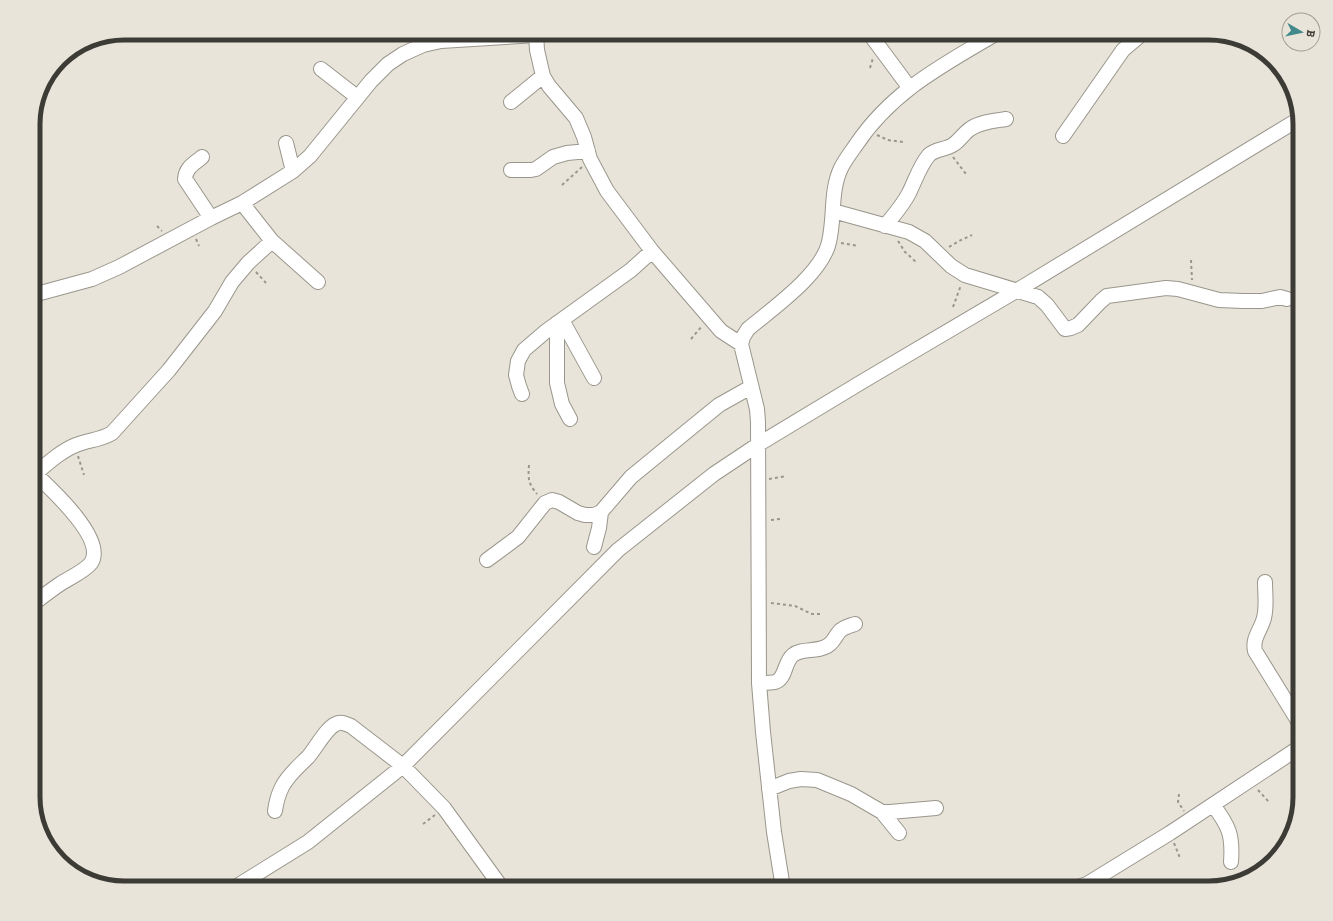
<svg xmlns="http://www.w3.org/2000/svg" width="1333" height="921" font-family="'Space Grotesk',sans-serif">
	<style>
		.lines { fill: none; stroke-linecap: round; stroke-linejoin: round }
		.minor-casing { stroke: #9a968c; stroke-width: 16 }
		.path { stroke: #99968e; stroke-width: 2; stroke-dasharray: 3 3; stroke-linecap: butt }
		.minor { stroke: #fff; stroke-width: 14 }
		.rim { fill: none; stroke: #3d3b36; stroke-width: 5 }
	</style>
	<rect width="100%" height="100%" fill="#e9e4d9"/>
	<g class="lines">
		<!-- minor casing -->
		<g class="minor-casing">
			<path id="minor" d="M536 33 537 50 543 76 549 86 576 118 584 137 590 159 607 191 652 251 721 331 741 344
				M869 33 909 87
				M321 69 357 97
				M511 102 543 76
				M1063 136 1123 50 1143 33
				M286 143 293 171
				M202 157C194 164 186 167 185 179L211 218
				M511 170H531L536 169 553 157 567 153 588 151
				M242 203 272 241 318 282
				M833 211 909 232 925 241 951 266 965 275 1038 297 1047 305 1065 329 1071 328 1078 325 1101 301 1107 296 1122 294 1166 288 1178 289 1219 300 1243 301H1262L1280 297 1287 299
				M885 226C894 215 903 205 909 193 915 181 920 165 929 155 936 148 947 150 954 144 960 140 964 133 970 129 980 122 994 121 1006 119
				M33 295 92 279 119 267 211 218 242 203 293 171 310 156 371 81 388 64 403 54 423 45 441 41 536 35
				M562 320 594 378
				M557 323V383L562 404 570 419
				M522 394 519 386 516 375 518 361 524 350 545 332 631 270 652 251
				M33 472C49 487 107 539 91 563 85 571 69 578 60 584 51 590 42 597 33 604
				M35 474C48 463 61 451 76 445 88 440 101 440 112 433L169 370 215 311 232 282 248 263 272 241
				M594 547 599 528 601 512
				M487 560 518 537 545 503 552 500 559 502 578 513 585 515H594L601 512 631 477 681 436 719 405 751 387
				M1265 582C1265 594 1267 606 1264 618 1261 630 1252 638 1255 651L1300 724
				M759 683C764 683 770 683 775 682 786 679 784 662 793 655 802 648 815 652 825 647 833 644 834 638 839 632 843 627 849 626 855 624
				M769 789 789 781 801 779 817 780 851 794 882 812H890L936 808
				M1213 805C1229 826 1233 835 1231 862
				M275 811C276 803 278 795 282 787 288 775 298 767 308 757 316 748 326 728 336 724 341 721 346 724 351 726L403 766 444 808 502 888
				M882 812 899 833
				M234 888 308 842 403 766 618 550 714 474 759 444 865 380 1016 291 1299 119
				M783 888 774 832 763 732 759 683 758 422 757 409 741 344 743 337 748 329C773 308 822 274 829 242 835 217 830 191 841 168 845 160 851 152 856 145 892 91 943 65 997 33
				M1075 888 1087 884 1170 833 1300 747"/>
		</g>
		<!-- path -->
		<path class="path" d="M870 68 873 58
			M877 135 888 140 903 142
			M953 157 966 174
			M562 185 582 167
			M157 226 162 231
			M196 239 199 246
			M898 241 905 252 916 262
			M841 243 858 246
			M949 247 961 240 972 235
			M1191 260 1192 280
			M256 272 266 283
			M953 307 961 285
			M691 339 702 326
			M78 456 84 475
			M529 465C528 479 528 483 537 494
			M769 479 786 476
			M771 520 780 519
			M771 603 795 606 812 614H822
			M1258 790 1269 802
			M1179 794 1178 802 1184 811
			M423 824 435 815
			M1174 843 1180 858"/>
		<!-- minor -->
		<use href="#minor" class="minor"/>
	</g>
	<!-- crop -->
	<path d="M0 0H1333V921H0ZM124 40H1209A84 84 0 0 1 1293 124V797A84 84 0 0 1 1209 881H124A84 84 0 0 1 40 797V124A84 84 0 0 1 124 40Z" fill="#e9e4d9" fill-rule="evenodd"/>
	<path class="rim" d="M124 40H1209A84 84 0 0 1 1293 124V797A84 84 0 0 1 1209 881H124A84 84 0 0 1 40 797V124A84 84 0 0 1 124 40Z"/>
	<!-- north arrow -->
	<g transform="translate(1301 32) rotate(99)"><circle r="19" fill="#e9e4d9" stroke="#a4a098"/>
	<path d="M0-3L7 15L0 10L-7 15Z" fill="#41898a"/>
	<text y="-6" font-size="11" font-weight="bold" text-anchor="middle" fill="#3d3b36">B</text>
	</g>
</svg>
